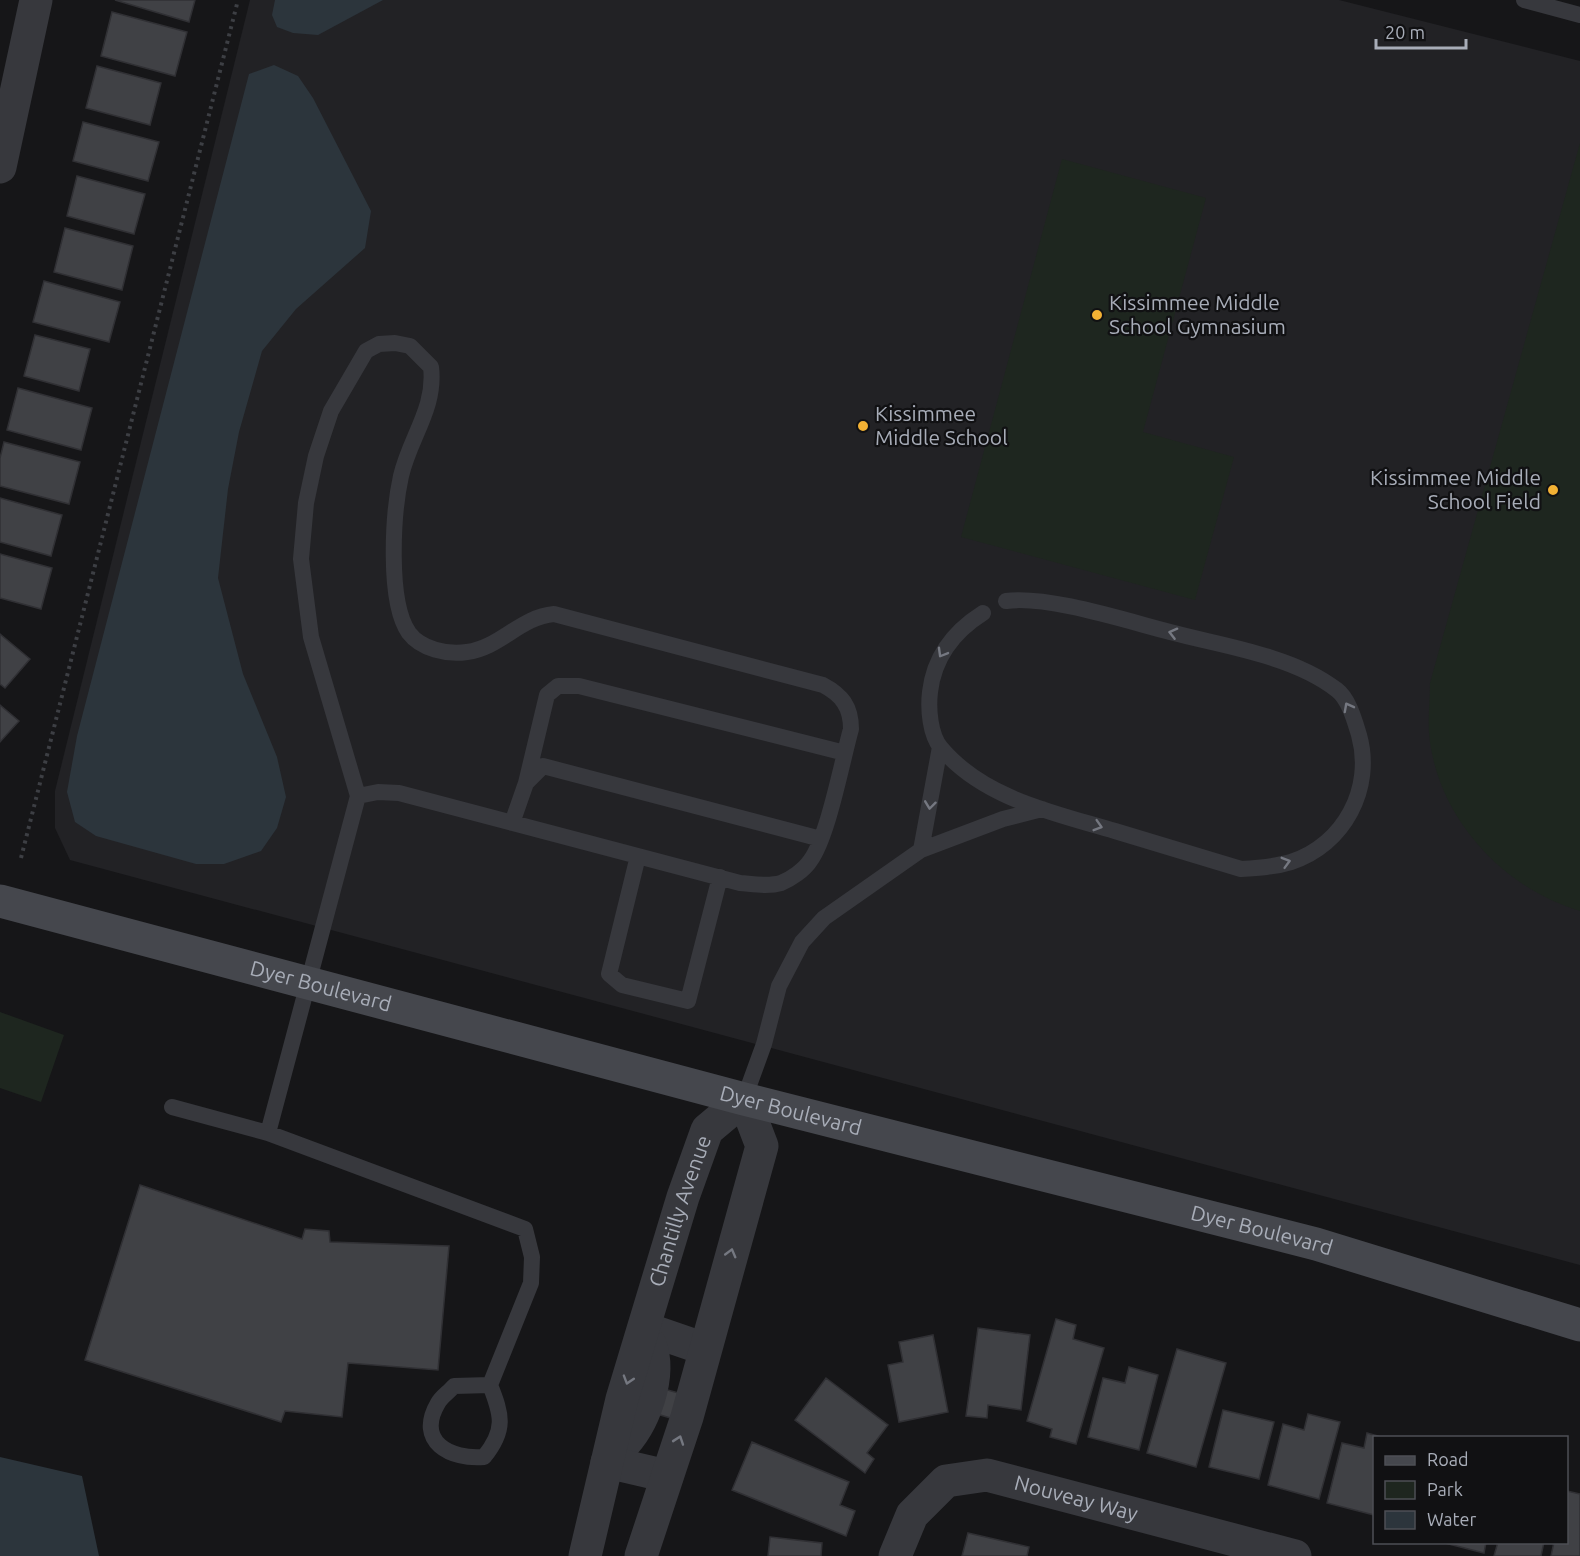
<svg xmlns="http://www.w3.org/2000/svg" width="1580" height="1556" font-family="Ubuntu,sans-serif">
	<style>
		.built { fill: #222225 }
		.green { fill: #1e261f }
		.water { fill: #2c353c }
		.building { fill: #404145; stroke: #303034; stroke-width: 1.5 }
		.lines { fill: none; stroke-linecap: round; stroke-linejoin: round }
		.path { stroke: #3d3f44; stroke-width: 4; stroke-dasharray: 3 4.5; stroke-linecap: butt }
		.service { stroke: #37383d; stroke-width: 16 }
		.minor { stroke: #37383d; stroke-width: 33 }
		.secondary { stroke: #45474d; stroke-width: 33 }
		.oneway { stroke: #757881 }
		.poi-dot { fill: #f2b134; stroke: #111113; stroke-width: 2 }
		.labels { text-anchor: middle; stroke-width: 4.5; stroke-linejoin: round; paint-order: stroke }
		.poi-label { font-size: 21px; fill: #a8adb8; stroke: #111113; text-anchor: start }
		.street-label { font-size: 21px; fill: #a8adb8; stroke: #111113 }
	</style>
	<rect width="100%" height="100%" fill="#161618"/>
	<!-- built -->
	<path class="built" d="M250 0H1339L1580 61V1265L70 860 55 828V791Z"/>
	<!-- green -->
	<path class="green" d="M1580 143V911C1502 888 1436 816 1429 733 1428 717 1430 699 1430 683Z
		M1062 159 1206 198 1143 432 1234 457 1195 600 961 537Z
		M0 1012 64 1035 41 1102 0 1088Z"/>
	<!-- water -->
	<path class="water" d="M275 0H383L318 35 293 33 277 27 272 15Z
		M274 65 298 76 313 98 371 211 365 248 296 309 262 351 239 432 228 489 218 578 243 674 277 757 286 797 277 828 261 851 224 864H196L96 836 75 822 67 792 77 736 249 74Z
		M0 1457 82 1476 99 1556H0Z"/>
	<!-- building -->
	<path class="building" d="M115 0H195L189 22Z
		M112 12 187 32 175 76 101 56Z
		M97 66 161 83 150 125 86 108Z
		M83 122 159 142 148 181 73 161Z
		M77 176 145 194 134 234 67 216Z
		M65 228 133 246 122 290 54 272Z
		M44 281 120 302 109 342 33 322Z
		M35 335 90 349 79 391 24 376Z
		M18 388 92 408 81 450 7 430Z
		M4 442 80 462 69 504 0 486V458Z
		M0 498 62 515 51 556 0 542Z
		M0 554 52 568 41 609 0 598Z
		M0 634 30 659 5 688 0 684Z
		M0 705 19 721 0 742Z
		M140 1185 302 1239 305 1229 329 1231 330 1242 449 1246 438 1370 348 1363 342 1417 285 1411 281 1422 85 1360Z
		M1056 1319 1076 1325 1073 1339 1104 1348 1076 1444 1050 1437 1052 1429 1027 1421Z
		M978 1328 1030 1335 1021 1410 988 1405 987 1418 966 1416Z
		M933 1335 948 1412 899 1422 888 1365 903 1362 899 1342Z
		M1177 1349 1226 1363 1196 1467 1147 1453Z
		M1129 1367 1158 1375 1139 1450 1088 1437 1103 1378 1125 1383Z
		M826 1378 888 1425 867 1453 874 1459 865 1473 795 1420Z
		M657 1387 682 1394 674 1419 650 1412Z
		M1223 1410 1274 1422 1259 1479 1209 1467Z
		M1308 1414 1340 1422 1319 1499 1268 1485 1283 1424 1304 1430Z
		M1367 1433 1385 1438H1374V1515L1327 1503 1342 1443 1364 1448Z
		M752 1442 849 1482 840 1505 855 1511 846 1536 732 1490Z
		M1567 1491 1580 1494V1556H1551L1554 1542H1566Z
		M968 1533 1029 1547 1027 1556H962Z
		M770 1537 822 1543 821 1556H768Z
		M1441 1542H1486L1484 1553Z
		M1498 1542H1544L1541 1556H1494Z"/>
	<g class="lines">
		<!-- path -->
		<path class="path" d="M21 858 238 0"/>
		<!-- service -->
		<path class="service" d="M1524 0 1580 15
			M983 613C953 632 934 657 930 692 928 709 930 735 941 748 984 799 1055 813 1115 831 1157 844 1199 856 1241 869 1258 868 1275 867 1291 862 1344 845 1374 788 1359 735 1355 722 1349 699 1337 690 1319 676 1294 665 1272 658 1239 647 1204 641 1170 632 1127 621 1047 595 1006 601
			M940 747 921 850 1003 819 1042 809
			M526 783 547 695 558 686H579L845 753
			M358 796 378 792 399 793 740 883C753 884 768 887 781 883 791 879 804 870 810 861 828 837 842 761 851 729 851 707 842 695 823 685L554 614C520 617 500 648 467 652 447 655 421 649 409 633 387 602 393 512 401 476 410 437 436 408 431 367L410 346 395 343 379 344 366 351 331 411 316 456 306 503 301 559 311 637 358 796 268 1133 525 1229 532 1257 531 1283 490 1385C502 1415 506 1430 484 1457 451 1460 415 1442 438 1403 441 1397 449 1392 454 1386L490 1385
			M512 823 526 783 543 766 821 839
			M638 856 609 974 622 985 688 1001 720 877
			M744 1099 764 1044 779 986 802 942 824 918 921 850
			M172 1107 268 1133"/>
		<!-- minor -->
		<g class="minor">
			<path d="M0 167 36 0"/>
			<path d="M644 1328 705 1349"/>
			<path d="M620 1448C644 1425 662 1376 650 1344"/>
			<path d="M607 1462 667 1476"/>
			<path id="s1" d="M585 1556 622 1399 683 1197 707 1130 744 1099 762 1146 687 1417 641 1556"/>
			<path id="s2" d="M895 1556 912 1515 946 1481 987 1475 1295 1556"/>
		</g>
		<!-- secondary -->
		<path class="secondary" id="s3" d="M0 901 744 1099 1316 1244 1580 1325"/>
	</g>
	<!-- one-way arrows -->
	<defs><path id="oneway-chevron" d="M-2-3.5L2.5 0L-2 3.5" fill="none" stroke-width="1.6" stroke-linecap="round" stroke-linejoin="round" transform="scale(1.5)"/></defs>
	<g class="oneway">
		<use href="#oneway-chevron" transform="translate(1173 633) rotate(-166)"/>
		<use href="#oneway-chevron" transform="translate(942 653) rotate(120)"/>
		<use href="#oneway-chevron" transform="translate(1348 707) rotate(-118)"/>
		<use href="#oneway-chevron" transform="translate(930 805) rotate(97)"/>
		<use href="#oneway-chevron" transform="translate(1098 826) rotate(17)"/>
		<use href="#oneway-chevron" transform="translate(1286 862) rotate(-16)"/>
		<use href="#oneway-chevron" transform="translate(731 1253) rotate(-75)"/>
		<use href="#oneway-chevron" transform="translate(628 1380) rotate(107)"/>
		<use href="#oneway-chevron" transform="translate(679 1440) rotate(-71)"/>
	</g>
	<!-- markers -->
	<g class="poi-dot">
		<circle cx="1097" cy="315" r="6"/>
		<circle cx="863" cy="426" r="6"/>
		<circle cx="1553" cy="490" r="6"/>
	</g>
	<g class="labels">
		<!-- poi labels -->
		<g class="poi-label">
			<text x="1109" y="310">Kissimmee Middle<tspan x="1109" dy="24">School Gymnasium</tspan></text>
			<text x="875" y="421">Kissimmee<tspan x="875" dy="24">Middle School</tspan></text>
			<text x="1541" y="485" text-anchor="end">Kissimmee Middle<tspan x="1541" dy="24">School Field</tspan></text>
		</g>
		<!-- street labels -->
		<g class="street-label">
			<text dy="7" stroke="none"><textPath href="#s3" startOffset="332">Dyer Boulevard</textPath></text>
			<text dy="7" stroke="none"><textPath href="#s3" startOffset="818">Dyer Boulevard</textPath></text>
			<text dy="7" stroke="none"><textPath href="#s1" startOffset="358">Chantilly Avenue</textPath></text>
			<text dy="7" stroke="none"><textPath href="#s3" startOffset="1304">Dyer Boulevard</textPath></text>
			<text dy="7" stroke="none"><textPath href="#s2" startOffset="226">Nouveay Way</textPath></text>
		</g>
	</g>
	<!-- legend -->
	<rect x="1373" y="1436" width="195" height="108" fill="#111113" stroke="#4d4f55" stroke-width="1.5"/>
	<rect x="1385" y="1456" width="30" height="9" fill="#45474d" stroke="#4d4f55" stroke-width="1.5"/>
	<text x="1427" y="1466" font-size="18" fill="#a8adb8">Road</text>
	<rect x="1385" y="1481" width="30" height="18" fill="#1e261f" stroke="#4d4f55" stroke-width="1.5"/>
	<text x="1427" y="1496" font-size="18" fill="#a8adb8">Park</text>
	<rect x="1385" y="1511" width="30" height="18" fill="#2c353c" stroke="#4d4f55" stroke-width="1.5"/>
	<text x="1427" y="1526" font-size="18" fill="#a8adb8">Water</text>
	<!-- scale -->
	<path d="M1376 39v9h90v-9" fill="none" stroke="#a8adb8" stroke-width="3"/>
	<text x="1385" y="39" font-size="18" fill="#a8adb8" stroke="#111113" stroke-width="4.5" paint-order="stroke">20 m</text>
</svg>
